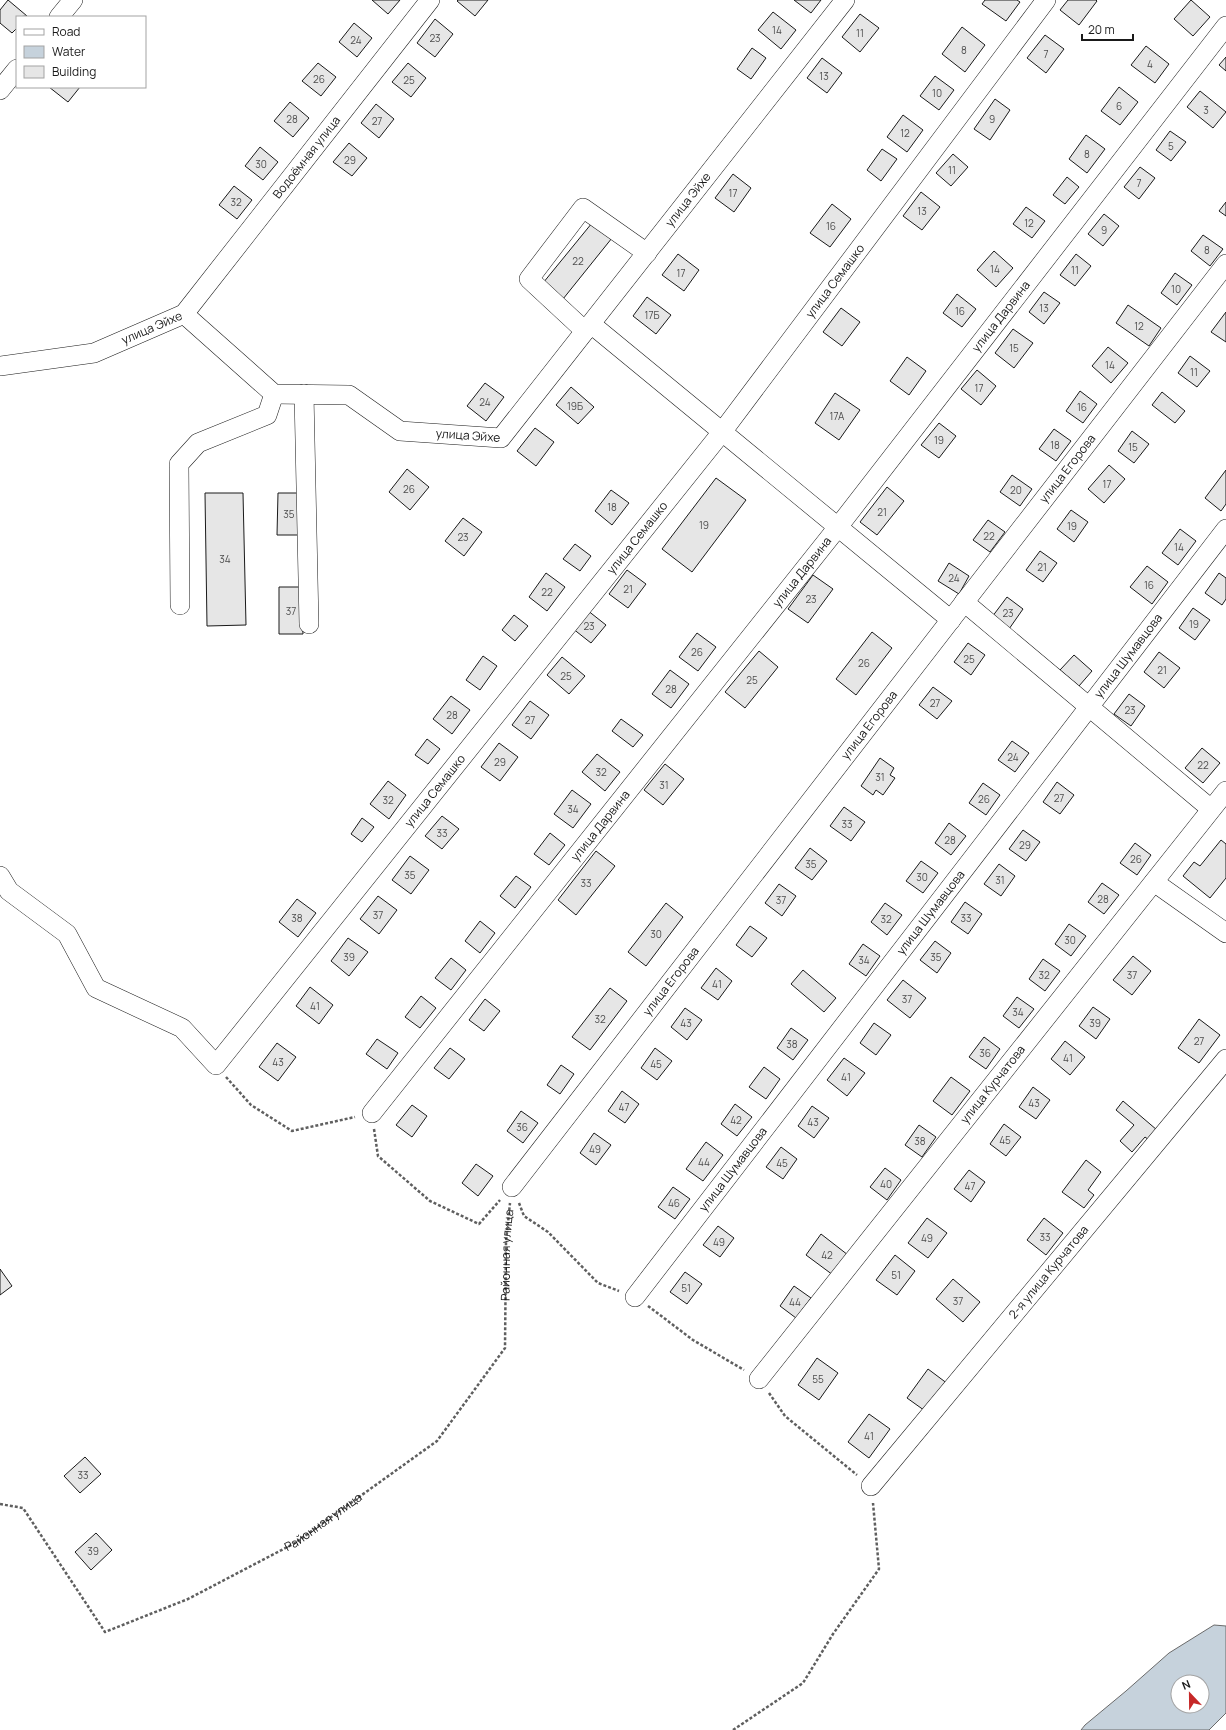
<svg xmlns="http://www.w3.org/2000/svg" width="1226" height="1730" font-family="Manrope,sans-serif">
	<style>
		.water { fill: #c6d2dc; stroke: #6a6a6a; fill-rule: evenodd }
		.building { fill: #e6e6e6; stroke: #1a1a1a }
		.lines { fill: none; stroke-linecap: round; stroke-linejoin: round }
		.minor-casing { stroke: #1a1a1a; stroke-width: 20 }
		.path { stroke: #5f5f5f; stroke-width: 2.5; stroke-dasharray: 3 2; stroke-linecap: butt }
		.minor { stroke: #fff; stroke-width: 19 }
		.labels { text-anchor: middle; stroke-width: 3; stroke-linejoin: round; paint-order: stroke }
		.number-label { font-size: 10px; fill: #4d4d4d }
		.street-label { font-size: 12px; fill: #1a1a1a; stroke: #fff }
	</style>
	<rect width="100%" height="100%" fill="#fff"/>
	<!-- water -->
	<path class="water" d="M1214 1625 1226 1626V1713L1209 1730H1081L1085 1725 1126 1691 1169 1653ZM1178 1682H1202V1706H1178Z"/>
	<!-- building -->
	<path class="building" d="M8 0 27 16 17 17V28L12 33 0 23V10Z
		M372 0H400L388 14Z
		M458 0H488L475 16 457 1Z
		M794 0H821L811 13Z
		M985 0H1017L1020 2 1006 21 982 4Z
		M1068 0H1096L1097 1 1079 25 1060 10Z
		M1191 0 1210 17 1193 36 1174 19Z
		M773 12 796 30 781 49 758 30Z
		M860 14 879 28 860 52 842 37Z
		M435 19 453 34 435 57 417 43Z
		M354 23 372 38 357 57 339 42Z
		M962 27 985 45 965 72 942 54Z
		M1045 35 1064 49 1046 73 1027 58Z
		M1146 46 1169 64 1155 83 1131 65Z
		M752 48 766 58 751 79 737 69Z
		M1226 57V71L1219 65Z
		M822 58 842 73 827 93 807 78Z
		M318 63 336 77 321 96 302 81Z
		M408 63 426 78 411 97 392 82Z
		M935 76 954 90 939 110 920 96Z
		M49 87H80L68 102Z
		M1119 87 1138 102 1120 125 1101 111Z
		M1200 91 1226 112 1213 128 1187 107Z
		M995 99 1010 110 990 140 974 129Z
		M290 102 309 118 293 137 274 121Z
		M376 104 394 119 379 138 361 123Z
		M903 115 923 130 907 152 887 137Z
		M1170 131 1186 142 1171 161 1156 150Z
		M1086 135 1105 149 1087 173 1069 159Z
		M349 143 367 158 352 176 333 162Z
		M260 147 278 162 263 180 245 166Z
		M882 149 897 159 881 181 867 170Z
		M953 154 968 167 951 186 936 173Z
		M1140 167 1155 178 1139 199 1124 187Z
		M733 174 751 188 734 212 715 198Z
		M1067 177 1079 187 1065 204 1053 195Z
		M234 186 252 200 237 219 219 205Z
		M921 192 940 207 922 230 903 216Z
		M1226 202V216L1219 211Z
		M832 204 851 219 830 247 810 233Z
		M1026 207 1045 221 1032 238 1013 224Z
		M1104 214 1119 226 1103 246 1088 234Z
		M592 223 612 238 563 299 543 283Z
		M1203 235 1223 249 1210 266 1191 251Z
		M994 251 1013 268 996 287 977 270Z
		M678 254 699 270 684 291 662 275Z
		M1076 254 1091 266 1075 286 1060 275Z
		M1175 273 1192 285 1177 305 1161 293Z
		M1044 292 1060 303 1044 324 1029 312Z
		M957 294 976 309 962 327 943 313Z
		M647 297 671 315 656 334 633 316Z
		M1128 305 1161 328 1149 346 1116 323Z
		M841 308 860 322 842 346 823 332Z
		M1226 312V342L1211 332Z
		M1013 329 1033 343 1014 368 995 353Z
		M1108 347 1128 363 1111 383 1092 366Z
		M1190 356 1210 371 1197 387 1178 373Z
		M907 357 926 371 909 395 890 381Z
		M977 370 996 386 981 405 961 389Z
		M485 383 504 397 486 421 467 406Z
		M571 387 594 407 578 424 556 405Z
		M1080 391 1097 404 1083 423 1066 411Z
		M1162 392 1185 411 1175 423 1152 405Z
		M835 393 860 410 839 440 815 423Z
		M939 423 956 436 939 458 921 445Z
		M535 428 554 442 536 466 517 451Z
		M1054 429 1071 441 1056 461 1039 449Z
		M1132 431 1149 444 1134 463 1118 451Z
		M1109 465 1125 479 1104 503 1088 489Z
		M407 469 429 487 410 510 389 492Z
		M1226 470V504L1221 511 1205 498Z
		M1012 475 1032 489 1020 506 1000 492Z
		M716 478 746 500 692 572 662 549Z
		M887 487 904 501 877 535 860 522Z
		M611 490 629 503 612 525 595 511Z
		M205 493H243L246 625 207 626Z
		M278 493H300V535H277Z
		M1071 510 1088 522 1074 542 1057 529Z
		M463 518 482 532 464 556 445 541Z
		M988 520 1005 532 990 552 973 540Z
		M1180 529 1196 541 1178 565 1162 553Z
		M575 544 591 556 580 571 563 559Z
		M1040 551 1057 563 1043 582 1026 570Z
		M949 563 969 576 959 594 938 581Z
		M1147 566 1168 582 1152 604 1130 587Z
		M627 570 646 584 628 608 609 594Z
		M546 573 565 587 547 611 529 597Z
		M1219 573 1226 578V599L1222 605 1205 593Z
		M813 575 833 589 808 623 788 609Z
		M279 587H302L303 634H279Z
		M1007 597 1023 609 1009 629 992 617Z
		M1193 608 1210 620 1195 640 1179 628Z
		M587 610 606 625 591 643 572 628Z
		M514 615 528 626 515 641 502 630Z
		M872 632 892 648 856 695 836 679Z
		M697 633 716 647 698 671 679 657Z
		M968 643 985 655 971 675 954 662Z
		M759 651 778 667 745 708 725 692Z
		M1159 652 1180 668 1164 688 1144 672Z
		M1074 655 1092 671 1079 686 1060 670Z
		M483 656 497 666 480 690 466 680Z
		M562 657 585 676 569 694 547 675Z
		M670 670 689 684 671 708 652 694Z
		M933 687 952 701 937 719 919 705Z
		M1129 694 1145 706 1131 726 1114 714Z
		M451 696 470 710 452 734 433 719Z
		M530 701 549 715 531 739 512 725Z
		M621 719 643 735 633 747 612 731Z
		M427 739 440 749 428 764 415 755Z
		M1012 741 1029 753 1015 772 998 760Z
		M499 743 518 757 500 781 481 767Z
		M1202 748 1220 763 1203 783 1185 768Z
		M597 754 620 772 605 791 582 772Z
		M880 758 894 768 890 775 895 778 883 795 876 790 873 795 861 786Z
		M665 764 684 779 663 805 644 790Z
		M388 781 406 795 389 819 370 804Z
		M1057 782 1074 795 1060 814 1043 802Z
		M983 783 1000 795 986 815 969 803Z
		M572 790 591 804 573 828 554 814Z
		M844 807 865 822 851 841 830 826Z
		M442 816 459 829 442 849 425 836Z
		M362 818 374 827 362 842 351 834Z
		M949 823 966 836 951 855 935 843Z
		M1023 830 1040 842 1026 861 1009 849Z
		M550 833 565 845 549 865 534 854Z
		M1221 840 1226 844V878L1210 898 1183 876 1194 862 1200 866Z
		M1135 843 1151 855 1137 875 1120 863Z
		M810 848 827 861 812 880 795 868Z
		M596 851 615 866 576 915 558 900Z
		M410 856 429 870 411 894 392 880Z
		M921 861 938 873 923 893 906 881Z
		M999 864 1015 876 1001 896 984 884Z
		M516 876 531 887 515 908 500 896Z
		M1102 883 1119 895 1104 914 1088 902Z
		M779 884 796 896 782 916 765 903Z
		M378 896 397 910 379 934 360 919Z
		M297 899 316 913 298 937 279 922Z
		M965 902 982 914 968 934 951 922Z
		M666 903 683 917 646 966 628 952Z
		M885 903 902 915 887 935 871 922Z
		M480 921 495 933 480 953 465 941Z
		M1069 924 1086 936 1071 956 1055 944Z
		M750 926 767 938 752 957 736 945Z
		M348 938 368 952 349 976 331 961Z
		M935 941 951 953 937 973 920 960Z
		M863 944 880 956 866 976 849 964Z
		M1133 956 1151 971 1132 995 1113 980Z
		M451 958 466 970 451 990 435 978Z
		M1043 959 1060 971 1045 991 1029 979Z
		M716 968 732 981 718 1000 701 988Z
		M803 970 836 998 824 1012 791 984Z
		M903 980 926 998 910 1018 887 1000Z
		M310 987 333 1005 319 1024 296 1006Z
		M610 988 627 1001 590 1050 572 1037Z
		M421 996 436 1008 420 1028 405 1017Z
		M1017 997 1034 1009 1019 1028 1003 1016Z
		M485 999 500 1011 484 1031 469 1020Z
		M1093 1007 1110 1019 1096 1039 1079 1026Z
		M685 1008 702 1020 687 1040 671 1027Z
		M1199 1019 1220 1035 1199 1063 1178 1048Z
		M874 1023 891 1035 876 1055 860 1043Z
		M791 1028 808 1040 793 1060 777 1048Z
		M984 1037 1000 1049 986 1069 969 1057Z
		M377 1039 398 1053 387 1069 366 1054Z
		M1065 1041 1085 1057 1070 1075 1051 1059Z
		M277 1043 296 1057 278 1081 259 1067Z
		M450 1048 465 1059 449 1079 434 1068Z
		M655 1048 672 1061 657 1080 641 1068Z
		M844 1058 865 1073 847 1096 827 1080Z
		M561 1065 574 1074 560 1094 547 1085Z
		M764 1067 780 1079 766 1099 749 1087Z
		M951 1077 970 1091 952 1115 933 1101Z
		M1033 1087 1050 1100 1036 1119 1019 1107Z
		M622 1091 639 1104 625 1123 608 1111Z
		M1123 1101 1157 1130 1149 1140 1145 1137 1132 1152 1120 1141 1134 1125 1116 1110Z
		M735 1104 752 1117 737 1136 721 1124Z
		M412 1105 427 1116 412 1137 396 1125Z
		M812 1106 829 1118 814 1138 798 1126Z
		M521 1111 538 1123 523 1143 507 1131Z
		M1004 1124 1021 1137 1006 1156 990 1144Z
		M919 1125 936 1137 922 1157 905 1145Z
		M594 1133 611 1145 596 1165 580 1153Z
		M706 1142 723 1155 703 1181 686 1169Z
		M781 1147 797 1159 783 1179 766 1167Z
		M1086 1160 1101 1172 1088 1190 1094 1195 1084 1208 1062 1192Z
		M476 1164 493 1176 478 1196 462 1183Z
		M885 1168 901 1180 887 1200 870 1187Z
		M969 1170 985 1182 971 1202 954 1189Z
		M673 1187 690 1199 675 1219 658 1207Z
		M927 1218 947 1233 928 1258 908 1243Z
		M1044 1218 1063 1233 1046 1255 1027 1240Z
		M718 1226 734 1238 720 1257 703 1245Z
		M821 1234 848 1255 833 1275 806 1255Z
		M895 1255 915 1271 897 1295 876 1280Z
		M0 1269 12 1286 0 1295Z
		M685 1272 702 1284 687 1304 670 1292Z
		M953 1279 980 1302 963 1322 936 1299Z
		M794 1286 811 1298 796 1318 780 1306Z
		M817 1358 838 1373 819 1400 798 1385Z
		M928 1369 948 1384 928 1413 907 1398Z
		M869 1414 890 1429 869 1458 848 1442Z
		M85 1457 101 1474 80 1493 64 1476Z
		M96 1533 112 1550 91 1570 75 1552Z"/>
	<g class="lines">
		<!-- minor casing -->
		<g class="minor-casing">
			<g id="minor">
				<path d="M59 17 73 0"/>
				<path d="M0 90 17 69"/>
				<path id="s2" d="M184 314 430 0"/>
				<path d="M591 324 951 620"/>
				<path d="M585 331 529 279 583 208 647 253"/>
				<path id="s3" d="M0 366 94 353 184 314 274 394 349 395 400 431 501 438 845 0"/>
				<path d="M304 394 309 624"/>
				<path d="M964 602 1211 809"/>
				<path d="M180 605 179 464 198 443 267 415 274 394"/>
				<path id="s4" d="M0 876 9 891 67 934 96 988 182 1028 216 1065 722 432 1046 0"/>
				<path d="M1154 882 1226 933"/>
				<path id="s5" d="M372 1113 838 527 1226 26"/>
				<path id="s6" d="M512 1187 1226 264"/>
				<path id="s7" d="M635 1297 1226 529"/>
				<path id="s8" d="M759 1379 1226 791"/>
				<path id="s9" d="M871 1486 1226 1059"/>
			</g>
		</g>
		<!-- path -->
		<g class="path">
			<path d="M226 1077 251 1105 292 1131 355 1117"/>
			<path d="M374 1129 378 1156 430 1201 479 1224 500 1200"/>
			<path d="M519 1203 524 1216 548 1232 598 1283 619 1291"/>
			<path d="M648 1306 693 1340 744 1370"/>
			<path d="M769 1393 785 1416 857 1475"/>
			<path id="s1" d="M0 1504 23 1508 105 1632 188 1599 295 1543 437 1441 505 1348 506 1242 510 1203"/>
			<path d="M733 1730 803 1683 833 1634 879 1569 873 1503"/>
		</g>
		<!-- minor -->
		<use href="#minor" class="minor"/>
	</g>
	<g class="labels">
		<!-- number labels -->
		<g class="number-label">
			<text x="777" y="34">14</text>
			<text x="860" y="37">11</text>
			<text x="435" y="42">23</text>
			<text x="356" y="44">24</text>
			<text x="964" y="54">8</text>
			<text x="1046" y="58">7</text>
			<text x="1150" y="68">4</text>
			<text x="824" y="80">13</text>
			<text x="319" y="83">26</text>
			<text x="409" y="84">25</text>
			<text x="937" y="97">10</text>
			<text x="1119" y="110">6</text>
			<text x="1206" y="114">3</text>
			<text x="292" y="123">28</text>
			<text x="992" y="123">9</text>
			<text x="377" y="125">27</text>
			<text x="905" y="137">12</text>
			<text x="1171" y="150">5</text>
			<text x="1087" y="158">8</text>
			<text x="350" y="164">29</text>
			<text x="261" y="168">30</text>
			<text x="952" y="174">11</text>
			<text x="1139" y="187">7</text>
			<text x="733" y="197">17</text>
			<text x="236" y="206">32</text>
			<text x="922" y="215">13</text>
			<text x="1029" y="227">12</text>
			<text x="831" y="230">16</text>
			<text x="1104" y="234">9</text>
			<text x="1207" y="254">8</text>
			<text x="578" y="265">22</text>
			<text x="995" y="273">14</text>
			<text x="1075" y="274">11</text>
			<text x="681" y="277">17</text>
			<text x="1176" y="293">10</text>
			<text x="1044" y="312">13</text>
			<text x="960" y="315">16</text>
			<text x="652" y="319">17Б</text>
			<text x="1139" y="330">12</text>
			<text x="1014" y="352">15</text>
			<text x="1110" y="369">14</text>
			<text x="1194" y="376">11</text>
			<text x="979" y="392">17</text>
			<text x="485" y="406">24</text>
			<text x="575" y="410">19Б</text>
			<text x="1082" y="411">16</text>
			<text x="837" y="420">17А</text>
			<text x="939" y="444">19</text>
			<text x="1055" y="449">18</text>
			<text x="1133" y="451">15</text>
			<text x="1107" y="488">17</text>
			<text x="409" y="493">26</text>
			<text x="1016" y="494">20</text>
			<text x="612" y="511">18</text>
			<text x="882" y="516">21</text>
			<text x="289" y="518">35</text>
			<text x="704" y="529">19</text>
			<text x="1072" y="530">19</text>
			<text x="989" y="540">22</text>
			<text x="463" y="541">23</text>
			<text x="1179" y="551">14</text>
			<text x="225" y="563">34</text>
			<text x="1042" y="571">21</text>
			<text x="954" y="582">24</text>
			<text x="1149" y="589">16</text>
			<text x="628" y="593">21</text>
			<text x="547" y="596">22</text>
			<text x="811" y="603">23</text>
			<text x="291" y="615">37</text>
			<text x="1008" y="617">23</text>
			<text x="1194" y="628">19</text>
			<text x="589" y="630">23</text>
			<text x="697" y="656">26</text>
			<text x="969" y="663">25</text>
			<text x="864" y="667">26</text>
			<text x="1162" y="674">21</text>
			<text x="566" y="680">25</text>
			<text x="752" y="684">25</text>
			<text x="671" y="693">28</text>
			<text x="935" y="707">27</text>
			<text x="1130" y="714">23</text>
			<text x="452" y="719">28</text>
			<text x="530" y="724">27</text>
			<text x="1013" y="761">24</text>
			<text x="500" y="766">29</text>
			<text x="1203" y="769">22</text>
			<text x="601" y="776">32</text>
			<text x="880" y="781">31</text>
			<text x="664" y="789">31</text>
			<text x="1059" y="802">27</text>
			<text x="984" y="803">26</text>
			<text x="388" y="804">32</text>
			<text x="573" y="813">34</text>
			<text x="847" y="828">33</text>
			<text x="442" y="837">33</text>
			<text x="950" y="844">28</text>
			<text x="1025" y="849">29</text>
			<text x="1136" y="863">26</text>
			<text x="811" y="868">35</text>
			<text x="410" y="879">35</text>
			<text x="922" y="881">30</text>
			<text x="1000" y="884">31</text>
			<text x="586" y="887">33</text>
			<text x="1103" y="903">28</text>
			<text x="781" y="904">37</text>
			<text x="378" y="919">37</text>
			<text x="297" y="922">38</text>
			<text x="966" y="922">33</text>
			<text x="886" y="923">32</text>
			<text x="656" y="938">30</text>
			<text x="1070" y="944">30</text>
			<text x="349" y="961">39</text>
			<text x="936" y="961">35</text>
			<text x="864" y="964">34</text>
			<text x="1044" y="979">32</text>
			<text x="1132" y="979">37</text>
			<text x="717" y="988">41</text>
			<text x="907" y="1003">37</text>
			<text x="315" y="1010">41</text>
			<text x="1018" y="1016">34</text>
			<text x="600" y="1023">32</text>
			<text x="686" y="1027">43</text>
			<text x="1095" y="1027">39</text>
			<text x="1199" y="1045">27</text>
			<text x="792" y="1048">38</text>
			<text x="985" y="1057">36</text>
			<text x="1068" y="1062">41</text>
			<text x="278" y="1066">43</text>
			<text x="656" y="1068">45</text>
			<text x="846" y="1081">41</text>
			<text x="1034" y="1107">43</text>
			<text x="624" y="1111">47</text>
			<text x="736" y="1124">42</text>
			<text x="813" y="1126">43</text>
			<text x="522" y="1131">36</text>
			<text x="1005" y="1144">45</text>
			<text x="920" y="1145">38</text>
			<text x="595" y="1153">49</text>
			<text x="704" y="1166">44</text>
			<text x="782" y="1167">45</text>
			<text x="886" y="1188">40</text>
			<text x="970" y="1190">47</text>
			<text x="674" y="1207">46</text>
			<text x="1045" y="1241">33</text>
			<text x="927" y="1242">49</text>
			<text x="719" y="1246">49</text>
			<text x="827" y="1259">42</text>
			<text x="896" y="1279">51</text>
			<text x="686" y="1292">51</text>
			<text x="958" y="1305">37</text>
			<text x="795" y="1306">44</text>
			<text x="818" y="1383">55</text>
			<text x="869" y="1440">41</text>
			<text x="83" y="1479">33</text>
			<text x="93" y="1555">39</text>
		</g>
		<!-- street labels -->
		<g class="street-label">
			<text dy="4" stroke="none"><textPath href="#s2" startOffset="199">Водоёмная улица</textPath></text>
			<text dy="4" stroke="none"><textPath href="#s3" startOffset="855">улица Эйхе</textPath></text>
			<text dy="4" stroke="none"><textPath href="#s4" startOffset="1295">улица Семашко</textPath></text>
			<text dy="4" stroke="none"><textPath href="#s5" startOffset="1015">улица Дарвина</textPath></text>
			<text dy="4" stroke="none"><textPath href="#s3" startOffset="158">улица Эйхе</textPath></text>
			<text dy="4" stroke="none"><textPath href="#s3" startOffset="519">улица Эйхе</textPath></text>
			<text dy="4" stroke="none"><textPath href="#s6" startOffset="908">улица Егорова</textPath></text>
			<text dy="4" stroke="none"><textPath href="#s4" startOffset="971">улица Семашко</textPath></text>
			<text dy="4" stroke="none"><textPath href="#s5" startOffset="691">улица Дарвина</textPath></text>
			<text dy="4" stroke="none"><textPath href="#s7" startOffset="809">улица Шумавцова</textPath></text>
			<text dy="4" stroke="none"><textPath href="#s6" startOffset="584">улица Егорова</textPath></text>
			<text dy="4" stroke="none"><textPath href="#s4" startOffset="647">улица Семашко</textPath></text>
			<text dy="4" stroke="none"><textPath href="#s5" startOffset="367">улица Дарвина</textPath></text>
			<text dy="4" stroke="none"><textPath href="#s7" startOffset="485">улица Шумавцова</textPath></text>
			<text dy="4" stroke="none"><textPath href="#s6" startOffset="260">улица Егорова</textPath></text>
			<text dy="4" stroke="none"><textPath href="#s8" startOffset="376">улица Курчатова</textPath></text>
			<text dy="4" stroke="none"><textPath href="#s7" startOffset="161">улица Шумавцова</textPath></text>
			<text dy="4" stroke="none"><textPath href="#s1" startOffset="765">Районная улица</textPath></text>
			<text dy="4" stroke="none"><textPath href="#s9" startOffset="278">2-я улица Курчатова</textPath></text>
			<text dy="4" stroke="none"><textPath href="#s1" startOffset="417">Районная улица</textPath></text>
		</g>
	</g>
	<!-- legend -->
	<rect x="16" y="16" width="130" height="72" fill="#ffffff" stroke="#a3a3a3"/>
	<rect x="24" y="29" width="20" height="6" fill="#ffffff" stroke="#a3a3a3"/>
	<text x="52" y="36" font-size="12" fill="#1a1a1a">Road</text>
	<rect x="24" y="46" width="20" height="12" fill="#c6d2dc" stroke="#a3a3a3"/>
	<text x="52" y="56" font-size="12" fill="#1a1a1a">Water</text>
	<rect x="24" y="66" width="20" height="12" fill="#e6e6e6" stroke="#a3a3a3"/>
	<text x="52" y="76" font-size="12" fill="#1a1a1a">Building</text>
	<!-- north arrow -->
	<g transform="translate(1190 1694) rotate(338)"><circle r="19" fill="#ffffff" stroke="#a3a3a3"/>
	<path d="M0-3L7 15L0 10L-7 15Z" fill="#c62828"/>
	<text y="-6" font-size="11" font-weight="bold" text-anchor="middle" fill="#1a1a1a">N</text>
	</g>
	<!-- scale -->
	<path d="M1082 34v6h51v-6" fill="none" stroke="#1a1a1a" stroke-width="2"/>
	<text x="1088" y="34" font-size="12" fill="#1a1a1a" stroke="#ffffff" stroke-width="3" paint-order="stroke">20 m</text>
</svg>
